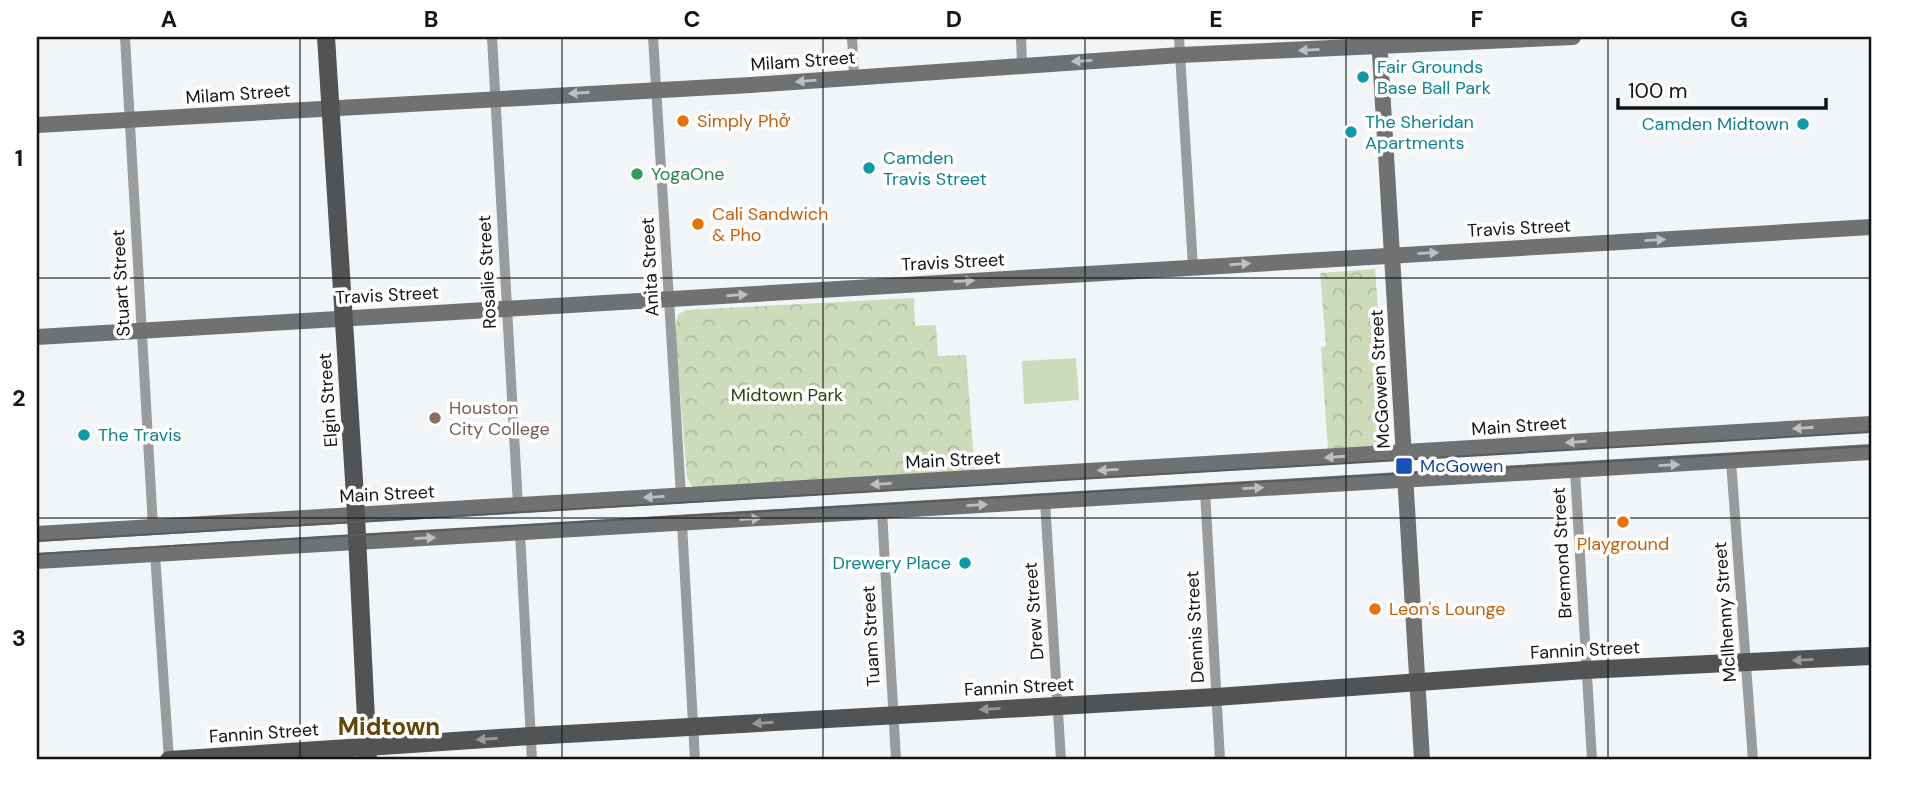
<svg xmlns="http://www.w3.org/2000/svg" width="1908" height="797" font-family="'DM Sans',sans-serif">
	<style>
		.grass { fill: #cddbbb }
		.park { fill: url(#park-crowns) }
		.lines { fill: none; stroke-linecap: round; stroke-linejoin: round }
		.street { stroke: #9a9b9c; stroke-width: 10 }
		.secondary { stroke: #6f7172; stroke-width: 16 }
		.primary { stroke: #525355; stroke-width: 18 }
		.tram { stroke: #595b5c; stroke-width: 2 }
		.oneway { fill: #bebfc0 }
		.oneway2 { fill: #979899 }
		.grid { fill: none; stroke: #131415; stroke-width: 2; stroke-opacity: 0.55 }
		.culture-dot { fill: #0f9aa8; stroke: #fff; stroke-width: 2.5 }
		.food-dot { fill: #e8710a; stroke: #fff; stroke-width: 2.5 }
		.leisure-dot { fill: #2e9e5b; stroke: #fff; stroke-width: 2.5 }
		.education-dot { fill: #8d6e63; stroke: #fff; stroke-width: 2.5 }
		.transit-dot { fill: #1a4fb4; stroke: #fff; stroke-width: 2.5 }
		.labels { text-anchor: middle; stroke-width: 7; stroke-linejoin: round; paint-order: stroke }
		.street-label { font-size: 18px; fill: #131415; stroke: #fff }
		.culture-label { font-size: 18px; fill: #0d838f; stroke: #fff; text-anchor: start }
		.food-label { font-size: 18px; fill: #c56008; stroke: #fff; text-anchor: start }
		.leisure-label { font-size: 18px; fill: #27864d; stroke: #fff; text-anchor: start }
		.park-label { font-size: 18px; fill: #2d4009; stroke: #fff }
		.education-label { font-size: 18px; fill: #785e54; stroke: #fff; text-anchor: start }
		.transit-label { font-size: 18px; fill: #164399; stroke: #fff; text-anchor: start }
		.district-label { font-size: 24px; font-weight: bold; fill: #62460b; stroke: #fff }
		.neatline { fill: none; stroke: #131415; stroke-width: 2.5 }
		.grid-label { font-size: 23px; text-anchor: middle; font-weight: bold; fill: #131415 }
	</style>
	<defs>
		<pattern id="park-crowns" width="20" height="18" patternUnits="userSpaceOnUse" patternTransform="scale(1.75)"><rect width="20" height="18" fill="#cddbbb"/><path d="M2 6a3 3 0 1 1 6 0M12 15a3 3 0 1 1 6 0" fill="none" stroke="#afbba0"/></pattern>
	</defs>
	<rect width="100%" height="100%" fill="#f2f5f7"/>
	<!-- grass -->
	<path class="grass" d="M1076 358 1079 400 1024 404 1022 361Z"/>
	<!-- park -->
	<path class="park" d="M1375 269 1388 446 1328 450 1321 347 1326 346 1320 273Z
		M914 298 915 326 936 325 938 356 966 355 975 475 693 488 687 478 675 331 678 314 687 310Z"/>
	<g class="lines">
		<!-- street -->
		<path class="street" d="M125 37 153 527
			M492 37 518 506
			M653 37 681 496
			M852 37 854 76
			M1021 37 1022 64
			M1179 37 1193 267
			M1731 461 1753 760
			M1575 470 1592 760
			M1205 491 1220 760
			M1045 501 1061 760
			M882 511 896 760
			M682 523 695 760
			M520 532 532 760
			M155 554 169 760"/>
		<!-- secondary -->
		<path class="secondary" d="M1379 37 1422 760
			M37 125 751 85 1180 55 1573 37
			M37 337 1871 227
			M37 534 1871 424
			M37 561 1871 452"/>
		<!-- primary -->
		<path class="primary" d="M326 37 355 496 368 760
			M169 760 531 736 1216 697 1585 670 1871 656"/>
		<!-- tram -->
		<path class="tram" d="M37 541 1871 432
			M37 554 1871 446"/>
	</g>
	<!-- one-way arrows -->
	<defs><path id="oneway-solid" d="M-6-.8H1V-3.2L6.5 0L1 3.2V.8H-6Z" transform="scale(1.75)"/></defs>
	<g class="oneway">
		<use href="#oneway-solid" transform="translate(1309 50) rotate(177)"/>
		<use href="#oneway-solid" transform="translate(1082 61) rotate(177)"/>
		<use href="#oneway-solid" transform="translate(806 81) rotate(175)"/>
		<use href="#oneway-solid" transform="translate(579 93) rotate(176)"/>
		<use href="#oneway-solid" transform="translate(1655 240) rotate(-3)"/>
		<use href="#oneway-solid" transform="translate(1428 253) rotate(-3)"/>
		<use href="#oneway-solid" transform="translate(1240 264) rotate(-4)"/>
		<use href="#oneway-solid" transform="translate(964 281) rotate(-3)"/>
		<use href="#oneway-solid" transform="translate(737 295) rotate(-4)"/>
		<use href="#oneway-solid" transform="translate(1803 428) rotate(176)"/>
		<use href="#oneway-solid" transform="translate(1576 442) rotate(176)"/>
		<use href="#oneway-solid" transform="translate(1335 457) rotate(176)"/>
		<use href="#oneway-solid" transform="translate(1669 465) rotate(-3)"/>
		<use href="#oneway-solid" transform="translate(1108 470) rotate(177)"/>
		<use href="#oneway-solid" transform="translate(881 484) rotate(177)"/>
		<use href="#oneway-solid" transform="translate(1253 488) rotate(-3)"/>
		<use href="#oneway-solid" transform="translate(654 497) rotate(177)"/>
		<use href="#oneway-solid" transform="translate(977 505) rotate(-3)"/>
		<use href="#oneway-solid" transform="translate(750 519) rotate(-3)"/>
		<use href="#oneway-solid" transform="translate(425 538) rotate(-3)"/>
	</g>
	<g class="oneway2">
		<use href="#oneway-solid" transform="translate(1803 660) rotate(177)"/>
		<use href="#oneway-solid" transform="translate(990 709) rotate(177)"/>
		<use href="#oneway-solid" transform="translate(763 723) rotate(176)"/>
		<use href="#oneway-solid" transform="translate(487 739) rotate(176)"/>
	</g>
	<!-- grid -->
	<path class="grid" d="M300 37V760M562 37V760M823 37V760M1085 37V760M1346 37V760M1608 37V760M37 278H1871M37 518H1871"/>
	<!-- markers -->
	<g class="culture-dot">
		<circle cx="1363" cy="77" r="7"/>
		<circle cx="1803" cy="124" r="7"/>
		<circle cx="1351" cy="132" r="7"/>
		<circle cx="869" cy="168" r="7"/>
		<circle cx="84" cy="435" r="7"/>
		<circle cx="965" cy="563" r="7"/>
	</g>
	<g class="food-dot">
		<circle cx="683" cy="121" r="7"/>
		<circle cx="698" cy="224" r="7"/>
		<circle cx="1623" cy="522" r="7"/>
		<circle cx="1375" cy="609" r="7"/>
	</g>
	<circle class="leisure-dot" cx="637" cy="174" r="7"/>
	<circle class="education-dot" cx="435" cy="418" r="7"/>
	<rect class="transit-dot" x="1395" y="457" width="18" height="18" rx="3.5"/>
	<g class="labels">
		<!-- street labels -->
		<g class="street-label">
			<text transform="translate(803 61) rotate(-4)" y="6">Milam Street</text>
			<text transform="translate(238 94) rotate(-4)" y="6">Milam Street</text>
			<text transform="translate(1519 228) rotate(-3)" y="6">Travis Street</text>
			<text transform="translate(953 262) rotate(-3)" y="6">Travis Street</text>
			<text transform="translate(650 267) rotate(-93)" y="6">Anita Street</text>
			<text transform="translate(487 272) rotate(-93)" y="6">Rosalie Street</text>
			<text transform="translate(121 283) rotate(-93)" y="6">Stuart Street</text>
			<text transform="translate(387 295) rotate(-3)" y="6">Travis Street</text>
			<text transform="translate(1380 379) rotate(-93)" y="6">McGowen Street</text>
			<text transform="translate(328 400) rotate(-94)" y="6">Elgin Street</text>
			<text transform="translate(1519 426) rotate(-4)" y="6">Main Street</text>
			<text transform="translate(953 460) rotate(-3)" y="6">Main Street</text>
			<text transform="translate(387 494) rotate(-3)" y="6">Main Street</text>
			<text transform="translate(1562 553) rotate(-93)" y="6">Bremond Street</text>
			<text transform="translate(1034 611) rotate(-94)" y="6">Drew Street</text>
			<text transform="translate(1725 612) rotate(-94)" y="6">McIlhenny Street</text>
			<text transform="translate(1195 627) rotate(-93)" y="6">Dennis Street</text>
			<text transform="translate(871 636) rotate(-93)" y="6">Tuam Street</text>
			<text transform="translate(1585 650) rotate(-3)" y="6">Fannin Street</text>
			<text transform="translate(1019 687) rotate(-3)" y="6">Fannin Street</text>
			<text transform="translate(264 733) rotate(-4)" y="6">Fannin Street</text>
		</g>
		<!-- culture labels -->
		<g class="culture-label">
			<text x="1377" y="73">Fair Grounds<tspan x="1377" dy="21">Base Ball Park</tspan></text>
			<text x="1365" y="128">The Sheridan<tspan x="1365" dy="21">Apartments</tspan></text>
			<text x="1789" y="130" text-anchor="end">Camden Midtown</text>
			<text x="883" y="164">Camden<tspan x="883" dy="21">Travis Street</tspan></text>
			<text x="98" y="441">The Travis</text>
			<text x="951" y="569" text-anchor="end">Drewery Place</text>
		</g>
		<!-- food labels -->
		<g class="food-label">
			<text x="697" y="127">Simply Phở</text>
			<text x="712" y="220">Cali Sandwich<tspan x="712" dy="21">&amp; Pho</tspan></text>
			<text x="1623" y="550" text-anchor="middle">Playground</text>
			<text x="1389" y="615">Leon's Lounge</text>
		</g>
		<!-- leisure labels -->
		<g class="leisure-label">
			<text x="651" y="180">YogaOne</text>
		</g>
		<!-- park labels -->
		<g class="park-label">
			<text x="787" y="401">Midtown Park</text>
		</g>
		<!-- education labels -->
		<g class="education-label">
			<text x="449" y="414">Houston<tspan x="449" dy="21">City College</tspan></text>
		</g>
		<!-- transit labels -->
		<g class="transit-label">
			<text x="1420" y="472">McGowen</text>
		</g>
		<!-- district labels -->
		<g class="district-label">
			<text x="389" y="735">Midtown</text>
		</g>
	</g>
	<!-- border -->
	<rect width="1908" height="797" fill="none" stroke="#ffffff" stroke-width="77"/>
	<!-- scale -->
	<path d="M1618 98v10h208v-10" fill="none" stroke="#131415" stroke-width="3.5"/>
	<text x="1628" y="98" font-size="21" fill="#131415" stroke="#ffffff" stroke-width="5" paint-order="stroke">100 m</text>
	<rect x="38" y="38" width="1832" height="720" class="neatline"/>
	<g class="grid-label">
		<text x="169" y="27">A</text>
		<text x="431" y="27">B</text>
		<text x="692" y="27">C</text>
		<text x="954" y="27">D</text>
		<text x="1216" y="27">E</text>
		<text x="1477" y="27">F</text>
		<text x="1739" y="27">G</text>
		<text x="19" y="166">1</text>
		<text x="19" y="406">2</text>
		<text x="19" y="646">3</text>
	</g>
</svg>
